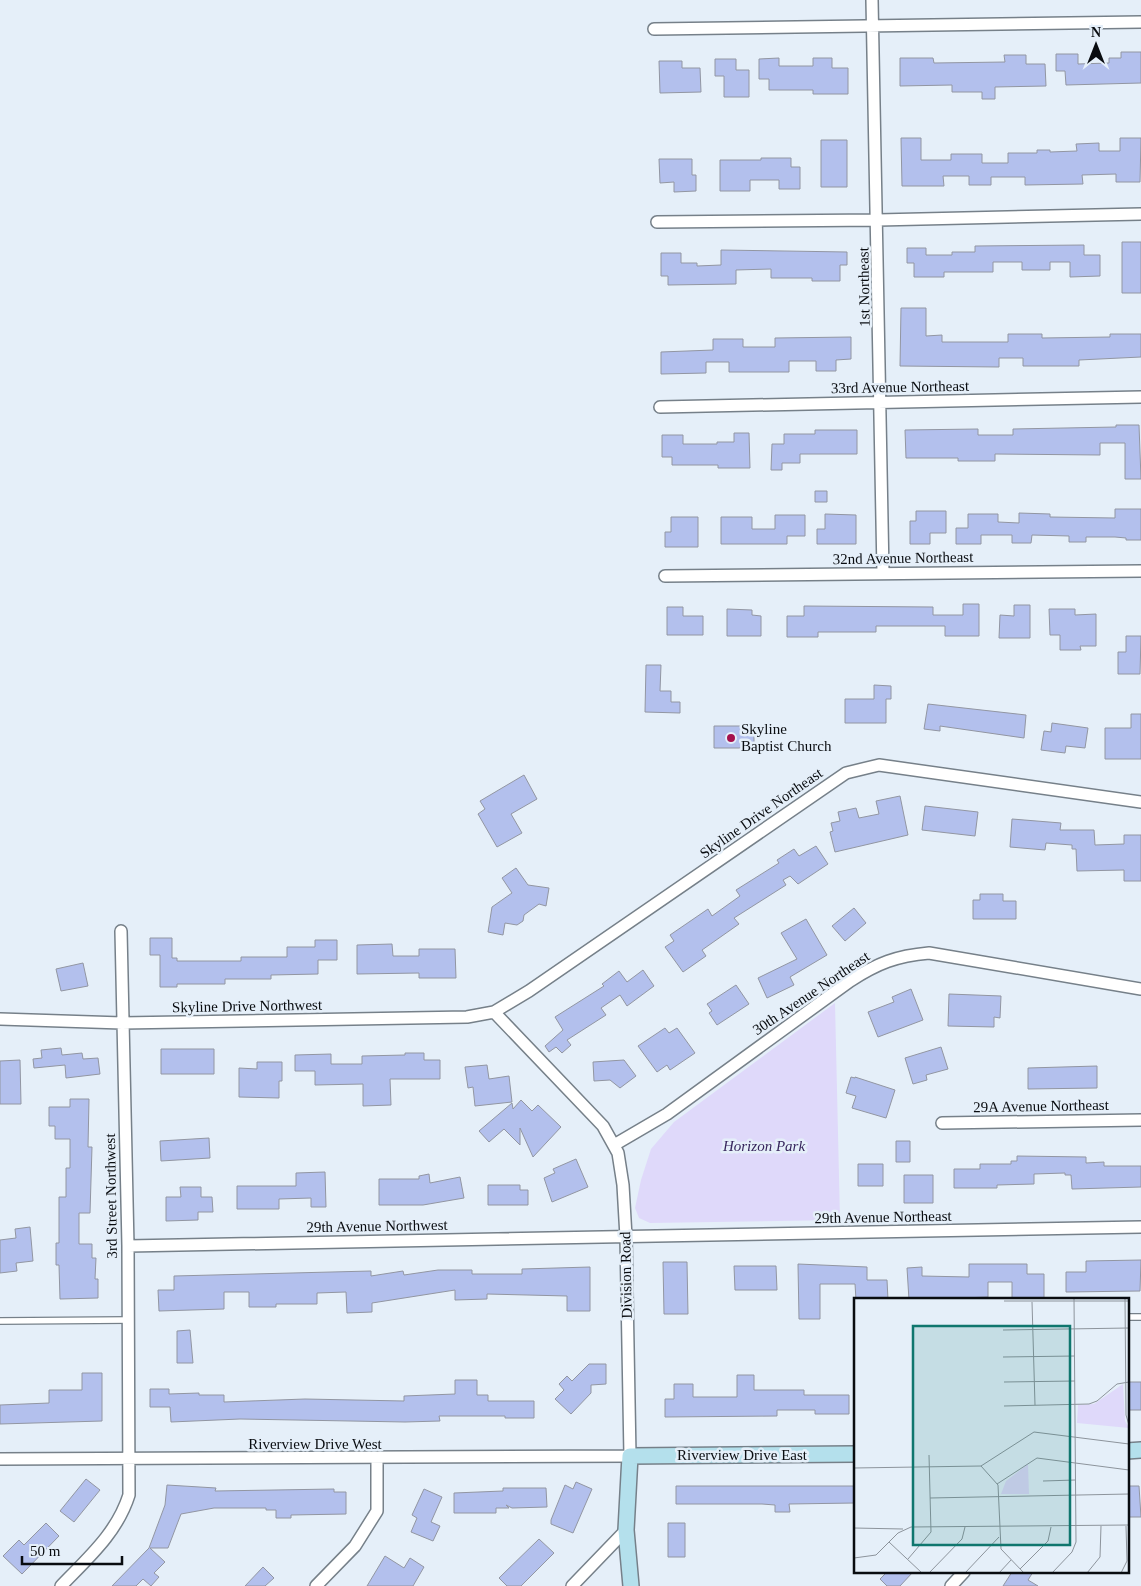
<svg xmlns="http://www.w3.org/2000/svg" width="1141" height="1586" font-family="Georgia,serif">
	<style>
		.green { fill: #dfd9fa }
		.building { fill: #b3c0ed; stroke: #9296a2 }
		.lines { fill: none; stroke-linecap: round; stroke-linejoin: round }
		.lane-casing { stroke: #768089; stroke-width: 8 }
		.street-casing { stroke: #768089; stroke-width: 14 }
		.secondary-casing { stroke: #768089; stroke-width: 18 }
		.lane { stroke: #fff; stroke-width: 5.5 }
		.street { stroke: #fff; stroke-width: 11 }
		.secondary { stroke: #b4e0ec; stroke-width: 15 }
		.poi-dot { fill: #a5114e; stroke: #e5eff9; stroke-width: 2 }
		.labels { text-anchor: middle; stroke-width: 5; stroke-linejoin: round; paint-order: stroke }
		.street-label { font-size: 15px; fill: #090c10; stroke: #e5eff9 }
		.poi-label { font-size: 15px; fill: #090c10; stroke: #e5eff9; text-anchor: start }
		.park-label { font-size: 15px; font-style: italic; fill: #36255c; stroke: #e5eff9 }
		.inset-road { fill: none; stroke: #8d949c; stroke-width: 1 }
		.view { fill: #0f766e; fill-opacity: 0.15; stroke: #0f766e; stroke-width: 2.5 }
		.inset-edge { fill: none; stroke: #090c10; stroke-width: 2.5 }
	</style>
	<rect width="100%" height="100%" fill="#e5eff9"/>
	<!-- green -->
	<path class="green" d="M835 1003 840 1220 650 1223 639 1218 635 1208 641 1180 651 1149 674 1122Z"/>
	<!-- building -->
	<path class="building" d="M1121 52H1141V83L1066 85 1065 71H1056V54H1078V64L1109 63V58H1121Z
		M1004 55H1026V64H1045L1046 86 995 87V99H982V92H952V85L900 86V58H933L934 63 1005 62Z
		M779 58V66H813V58H832V68H848V94H813V90H769V79H759V59Z
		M715 59H736V70H749V97H724V76H715Z
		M659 61H682V68H700L701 92 660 93Z
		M901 138H921V160H951V154H982V163H1008V153H1037V150H1050V152L1077 151 1076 144 1099 143V151H1120V138H1141L1140 182H1116V174L1082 175 1083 184 1025 185V177H991V185H969V176H943L944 186H902Z
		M821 140H847V187H821Z
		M761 158H791V167H800V189H779V180H750V191H720V160H761Z
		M659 159H692V175H696V191L674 192V182L660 183Z
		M1122 242H1141V293H1122Z
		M1084 245V255H1100V276L1070 277V262H1050V270H1022V262H993V272H944V277H914V263H907V248H926V255H952V252H975V246Z
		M721 250 847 252V265H840V281H812V278H771V269L736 270V284L668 285V276H661V253H681V263H697V266L721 265Z
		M901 308H926V336L942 335V342H1008V334H1042V338L1110 337V334H1141V357L1079 360V366H1023V358H999V367L900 366Z
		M851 337V359L836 360V371H816V361H789V372H729V362H706V373L661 374V352L713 350V339H743V347H775V338Z
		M1116 425H1139L1141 479H1125V443H1100V455L995 454V461H958V458H906L905 430 978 429V435H1013V429L1116 427Z
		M815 430H857V454H800V463H782V470H771L772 444H784V434H815Z
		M734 433H749L750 468H718V465H672V457H662V435H683V444H717V442H734Z
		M815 491H827V502H815Z
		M1115 509H1141V540H1126V538L1115 537H1086V542H1069V536L1032 535 1031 543H1012V535H981V544H956V528H968V514H998V522L1019 523V513L1050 514V517L1115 518Z
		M916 511H946V533H930V544H910V521H916Z
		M825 514 856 515V544H817V529H825Z
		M775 515H805V536H787V544H721V517H752V529H775Z
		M671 517H698V547H665V532H671Z
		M963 604H979V636H945V626H876V632H818V637H787V616H804V606L933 607V615H963Z
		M1014 605H1030V638H999L1000 615 1014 616Z
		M667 607H683V616H703V635H667Z
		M727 609 752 610V615L761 616V636H727Z
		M1049 609H1075V615L1096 614V646H1080L1081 650H1060V635H1050Z
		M1126 636H1141L1140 674H1118V652H1126Z
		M646 665H661L660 691H671V702H680V713L645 712Z
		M874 685 891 686V699H886V723H845V699H874Z
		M928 704 1026 715 1024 738 940 726V731L924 729Z
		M1131 714H1141V759H1105V728H1131Z
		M1052 723 1088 728 1085 748 1066 746 1065 753 1041 750 1044 731 1051 732Z
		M714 726H754V748H714Z
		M524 775 537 799 511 814 522 833 497 847 478 814 485 809 480 801Z
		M900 796 908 835 835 852 830 832 833 831 831 823 840 821 838 812 856 808 859 818 879 814 876 801Z
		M925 806 978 812 975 836 922 830Z
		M1012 819 1061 823 1060 830H1094L1095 845 1124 844V835H1141V881H1124V870L1077 871 1076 849H1072V845L1046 843 1045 850 1010 847Z
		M816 846 828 864 798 884 790 876 783 880 786 885 734 918 739 924 702 950 706 956 683 972 665 947 674 941 670 935 708 909 712 916 740 896 736 890 779 863 777 860 794 849 799 856Z
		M516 868 528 885 549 888 546 906 539 904 524 915 523 921 517 925 505 923 503 935 488 932 492 907 512 893 502 878Z
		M980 894H1003V901H1016V919H973V900H980Z
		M854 908 866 923 845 941 832 926Z
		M806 919 827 955 790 977 794 985 767 998 758 978 797 959 781 933Z
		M150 938H172V958H177V961H241V957H287V947H315V940H337V960H318V974L271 975V979H225V984H177V987H160V955H150Z
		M392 944 393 956H419V949H455L456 978H419V973L357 974V945Z
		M83 963 88 986 61 991 56 969Z
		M643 970 654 986 627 1006 620 995 601 1008 606 1015 567 1040 571 1045 562 1053 556 1047 549 1052 545 1046 563 1030 555 1017 604 986 602 984 619 971 627 982Z
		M736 985 749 1004 717 1025 709 1013 712 1011 707 1004Z
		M911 989 923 1020 878 1037 868 1012 894 1002 892 997Z
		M949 994 1001 996 1000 1018 994 1017V1027L948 1026Z
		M665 1028 669 1033 677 1028 695 1053 670 1070 667 1065 657 1072 638 1046Z
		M941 1047 948 1069 926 1075 927 1080 913 1084 905 1058Z
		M61 1048 62 1055 82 1053 83 1059 98 1058 100 1074 66 1078 65 1065 34 1068 33 1059 42 1058 41 1050Z
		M161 1049H214V1074H161Z
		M405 1053H424V1060H440V1079H390L391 1105 363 1106V1084L315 1085V1071H295V1055L331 1054V1064H362V1056L405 1055Z
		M20 1060 21 1104H0V1061Z
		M624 1060 636 1076 620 1088 610 1080 594 1081 593 1062Z
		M257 1062H282V1081H279V1098L239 1097V1068L257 1069Z
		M487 1065 489 1079 509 1076 512 1102 475 1106 473 1087 468 1088 465 1067Z
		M1097 1066V1088L1028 1089V1068Z
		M851 1077 855 1078V1077L895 1090 886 1118 852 1108 856 1096 846 1093Z
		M70 1099H89L88 1147H92L90 1213H79V1244H92V1258H96L95 1279H98V1298L60 1299 59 1265H56V1243H59V1197H66V1168H70V1139H55V1126H49V1107H70Z
		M521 1100 532 1111 538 1105 561 1127 533 1157 520 1128V1145L504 1129 489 1142 479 1131 512 1103 513 1109Z
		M209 1138 210 1158 161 1161 160 1141Z
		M896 1141H910V1162H896Z
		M1017 1156 1086 1157V1163L1104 1162V1166H1141V1187L1072 1189 1071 1175H1065V1173L1034 1174V1184L997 1185V1188H954V1169H980V1164H1011V1161H1017Z
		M576 1159 588 1187 552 1202 544 1178 555 1173 553 1169Z
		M858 1164H883V1186H858Z
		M325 1172 326 1207H311V1198L279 1199V1209H237V1186H296V1173Z
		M429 1174 430 1183 460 1177 464 1198 423 1205H379V1179H419V1176Z
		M904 1175H933V1203H904Z
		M488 1185H520V1190H528V1205H488Z
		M180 1187H201V1197H212L213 1212H198V1220L166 1221V1197H181Z
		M30 1227 33 1261 16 1263 17 1271 0 1273V1240L16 1238 15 1229Z
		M1141 1260 1140 1291 1066 1292V1272H1086V1261Z
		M663 1262H687L688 1314H664Z
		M798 1264 867 1267V1280H887L888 1300H856L855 1284H820V1319H799Z
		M969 1264H1027V1274H1044V1299H1012V1282H988V1297L909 1300 907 1268 922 1267V1276L969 1277Z
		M734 1266H776L777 1290H735Z
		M590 1267V1311H567V1296L487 1294V1299L455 1300V1290L372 1303V1312L347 1313 346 1292 317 1293V1304H276V1307H249V1292H224V1309L159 1311 158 1290H174V1276L371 1271V1276L403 1271 404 1275 438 1270H472V1274H522V1269Z
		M190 1330 193 1363H177V1331Z
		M589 1364H606V1384L591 1385V1393L571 1414 555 1399 564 1390 559 1384 567 1376 572 1381Z
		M82 1373H102V1421L0 1424V1405L49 1403V1390H82Z
		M737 1375H754V1390H804V1395H849V1414H815V1410H777V1416L665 1417V1399H674V1384H693V1397H737Z
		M455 1380H477V1395H488V1401H534V1418H505V1416H439L440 1421 405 1422 240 1419 171 1422 170 1407H150V1389H169V1394L199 1393V1395H224V1402L305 1399 404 1401V1396L455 1394Z
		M1127 1382H1141V1410H1127Z
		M86 1479 100 1490 74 1522 60 1511Z
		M576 1482 592 1489 573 1533 551 1524V1520L565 1485 573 1489Z
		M167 1485 216 1488 215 1491 334 1489V1492H346V1514L291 1515V1518H276V1510H266V1508H214L181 1514 168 1548H150L165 1562 154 1573 159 1577 151 1586 143 1579 136 1586H112L149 1548 165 1505Z
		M676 1486H855V1503L789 1504 790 1512H775V1505L762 1504H676Z
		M1127 1486H1139L1141 1517H1127Z
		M503 1488H546L547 1507 512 1508 506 1505 509 1508H496V1513H454V1493L503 1491Z
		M424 1489 442 1497 431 1522 440 1526 433 1541 411 1532 417 1518 412 1515Z
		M46 1523 59 1536 22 1574 3 1556 19 1540 24 1545Z
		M668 1523H685V1557H668Z
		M539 1539 554 1553 521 1586H507L499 1578Z
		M385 1556 404 1568 410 1558 424 1567 413 1586H367Z
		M263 1567 274 1578 265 1586H245Z
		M887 1572H913L900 1586H887L880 1579Z
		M1012 1572H1033L1028 1580 1038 1586H1003Z"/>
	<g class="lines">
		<!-- lane casing -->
		<g class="lane-casing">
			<path id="lane" d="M1127 1317H1141
				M0 1321 128 1320"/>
		</g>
		<!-- street casing -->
		<g class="street-casing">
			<path id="street" d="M872 0 883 573
				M654 29 1141 22
				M657 222 878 220 1141 214
				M660 407 1141 397
				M665 576 1141 571
				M0 1019 122 1023 467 1017 494 1012 529 991 846 773 879 765 1141 802
				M942 1123 1141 1120
				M614 1145 667 1114 850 981C878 963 896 956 929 953L1141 989
				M128 1246 1141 1227
				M0 1459 630 1456 626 1237 623 1185 618 1153 603 1126 494 1012
				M61 1586C88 1558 117 1533 129 1495L128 1246 121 931
				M316 1586 355 1546 377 1511V1459
				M572 1586 626 1530
				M951 1586 964 1572"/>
		</g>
		<!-- secondary casing -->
		<g class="secondary-casing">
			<path id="secondary" d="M1127 1451 1141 1450
				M631 1586 626 1530 630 1456 855 1454"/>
		</g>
		<!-- lane -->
		<use href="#lane" class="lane"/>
		<!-- street -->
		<use href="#street" class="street"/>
		<!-- secondary -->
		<use href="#secondary" class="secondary"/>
	</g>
	<!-- markers -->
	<circle class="poi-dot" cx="731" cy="738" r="5"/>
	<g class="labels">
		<!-- street labels -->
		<g class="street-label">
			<text transform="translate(864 287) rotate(-91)" y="5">1st Northeast</text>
			<text transform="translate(900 387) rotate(-1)" y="5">33rd Avenue Northeast</text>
			<text transform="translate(903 558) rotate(-1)" y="5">32nd Avenue Northeast</text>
			<text transform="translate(761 813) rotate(-35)" y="5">Skyline Drive Northeast</text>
			<text transform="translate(811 993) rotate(-34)" y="5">30th Avenue Northeast</text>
			<text transform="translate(247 1006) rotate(-1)" y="5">Skyline Drive Northwest</text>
			<text transform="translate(1041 1106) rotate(-1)" y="5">29A Avenue Northeast</text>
			<text transform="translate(111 1196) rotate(-91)" y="5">3rd Street Northwest</text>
			<text transform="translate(883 1217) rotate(-1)" y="5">29th Avenue Northeast</text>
			<text transform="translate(377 1226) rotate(-1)" y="5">29th Avenue Northwest</text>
			<text transform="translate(626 1275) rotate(-91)" y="5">Division Road</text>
			<text x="315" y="1449">Riverview Drive West</text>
			<text x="742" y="1460">Riverview Drive East</text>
		</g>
		<!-- poi labels -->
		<g class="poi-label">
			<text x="741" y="734">Skyline<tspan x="741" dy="17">Baptist Church</tspan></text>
		</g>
		<!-- park labels -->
		<g class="park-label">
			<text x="764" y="1151">Horizon Park</text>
		</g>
	</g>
	<!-- overview -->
	<g transform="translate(854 1298)">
		<rect width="275" height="275" fill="#e5eff9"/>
		<path d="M269 86 271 123 275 130 223 125 224 107 240 106ZM174 166 175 196H147L152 183Z" fill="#dfd9fa"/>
		<path class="inset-road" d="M271 0 272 117 275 127M150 3H275M178 4 181 107M149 32 275 30M149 59 221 58M150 84 221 83M150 108 235 106 243 103 263 86 275 84M127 168 144 187 147 251 170 275M0 170 127 168 180 134 275 146M189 183 221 182M143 186 183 160 275 172M76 200 275 196M0 230 49 231M35 244 68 275M0 260 22 257 44 235 57 229 275 227M54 261 77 234 75 157M166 271 194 243 197 229M75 275 108 241 111 229M111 275 145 239M145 275 157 262M198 275 218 254 222 244 220 0M233 275 246 259 247 228M267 275 273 263 272 228"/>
		<path class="view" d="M59 28H216V247H59Z"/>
		<rect width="275" height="275" class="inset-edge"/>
	</g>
	<!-- north arrow -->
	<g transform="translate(1096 45)" stroke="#e5eff9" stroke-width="4" paint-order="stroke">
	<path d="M0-4L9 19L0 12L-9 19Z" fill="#090c10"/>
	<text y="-8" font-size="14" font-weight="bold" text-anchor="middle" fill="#090c10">N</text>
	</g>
	<!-- scale -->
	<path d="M22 1556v8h100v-8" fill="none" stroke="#090c10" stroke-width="2.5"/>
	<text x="30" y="1556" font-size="15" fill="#090c10" stroke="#e5eff9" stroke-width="4" paint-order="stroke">50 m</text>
</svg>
